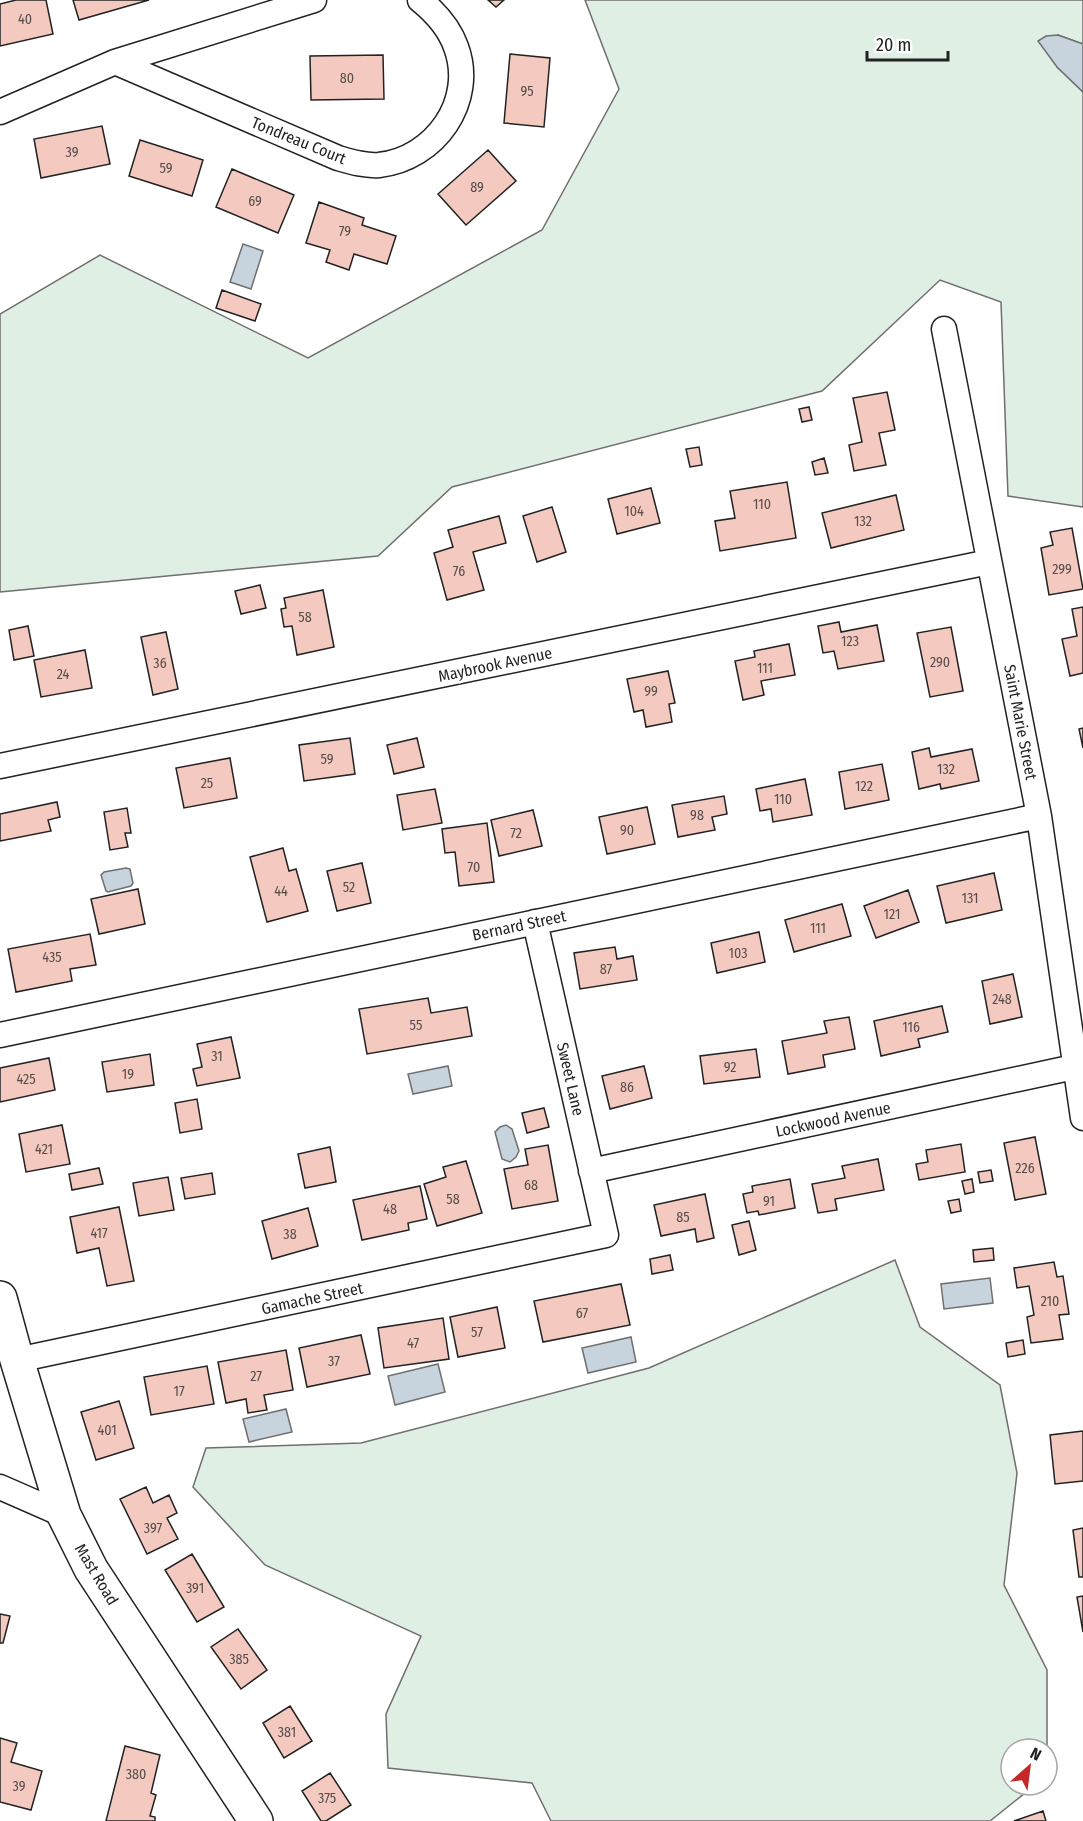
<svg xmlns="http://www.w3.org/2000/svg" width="1083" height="1821" font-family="'Fira Sans Condensed',sans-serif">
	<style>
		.green { fill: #e0efe3; stroke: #6f6f6f; stroke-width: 1.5 }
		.water { fill: #c7d3dd; stroke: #6f6f6f; stroke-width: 1.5 }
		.building { fill: #f3c9c0; stroke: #222; stroke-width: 1.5 }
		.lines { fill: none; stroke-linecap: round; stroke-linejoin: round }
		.minor-casing { stroke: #222; stroke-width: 27 }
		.secondary-casing { stroke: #222; stroke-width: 36 }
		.minor { stroke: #fff; stroke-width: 24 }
		.secondary { stroke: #fff; stroke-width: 33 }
		.labels { text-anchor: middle; stroke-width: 4.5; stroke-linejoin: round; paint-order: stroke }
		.number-label { font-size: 14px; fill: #564c4a }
		.street-label { font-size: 16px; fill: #222; stroke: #fff }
	</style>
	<rect width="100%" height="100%" fill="#fff"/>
	<!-- green -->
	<path class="green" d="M585 0H1083V44L1058 35 1057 67 1083 92V507L1008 496 1001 302 940 280 822 391 452 487 378 556 0 592V314L100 255 308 358 542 230 619 89Z
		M895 1260 920 1327 1000 1385 1017 1473 1004 1585 1047 1670V1751V1749H1011V1785H1035L990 1821H551L532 1783 388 1768 386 1714 421 1636 265 1565 193 1487 206 1448 361 1443 649 1368Z"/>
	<!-- water -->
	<path class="water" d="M1058 35 1083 44V92L1057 67 1038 41 1046 36Z
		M243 244 263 251 251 289 230 282Z
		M126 868 130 869 133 883 131 886 108 892 106 891 101 875 104 872Z
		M448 1066 452 1086 413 1094 408 1074Z
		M506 1125 512 1129 519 1151 516 1157 510 1162 502 1159 495 1132 500 1127Z
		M990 1278 993 1303 944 1309 941 1284Z
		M631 1337 636 1362 588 1373 582 1348Z
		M438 1364 445 1392 395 1405 388 1376Z
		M286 1409 292 1432 249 1442 243 1419Z"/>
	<!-- building -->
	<path class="building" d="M16 0H46L53 34 0 46V4Z
		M73 0H149L79 20Z
		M488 0H504L496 7Z
		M510 54 550 58 544 127 504 123Z
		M383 55 384 99 311 100 310 56Z
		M102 126 110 164 41 178 34 139Z
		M140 140 203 160 192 196 129 176Z
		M488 150 516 181 466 225 438 194Z
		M232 169 294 195 278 233 216 207Z
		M319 202 364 218 362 225 396 236 387 264 354 254 349 270 326 262 330 250 306 243Z
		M222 290 261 304 255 321 216 308Z
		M887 392 895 430 879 433 886 465 854 471 849 445 862 442 853 398Z
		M809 407 812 420 802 422 799 409Z
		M699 447 702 465 690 467 686 449Z
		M824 458 828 473 815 475 812 462Z
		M787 482 796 538 720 551 715 521 735 518 730 491Z
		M651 488 660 523 617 534 608 499Z
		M896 495 904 530 831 548 822 513Z
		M552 507 566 552 537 562 523 516Z
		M499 516 506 543 473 552 484 590 447 600 434 553 453 547 448 530Z
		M1072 528 1083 589 1049 595 1041 548 1053 545 1050 532Z
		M260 585 266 608 241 614 235 591Z
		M323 590 334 647 297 655 292 626 284 627 281 609 286 608 284 598Z
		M1083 607V673L1070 676 1062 639 1077 636 1072 609Z
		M839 622 841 632 877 625 884 661 838 669 834 651 823 653 818 626Z
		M28 626 34 656 14 660 9 630Z
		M951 627 963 691 930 697 917 633Z
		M166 632 178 689 153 695 141 637Z
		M789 644 795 675 761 681 764 695 743 700 735 661 755 657 754 651Z
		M85 650 92 688 41 697 34 660Z
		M668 671 675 703 669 704 672 722 646 727 643 710 634 712 627 679Z
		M1083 728V748L1079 729Z
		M350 738 355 774 304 781 299 745Z
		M417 738 424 767 394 774 387 745Z
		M929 748 931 757 972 749 979 781 941 789 940 784 919 789 912 752Z
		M230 758 237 798 184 808 176 768Z
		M882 764 889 800 845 809 839 772Z
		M805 779 812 815 773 822 771 809 760 811 756 789Z
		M435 789 442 823 403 830 397 795Z
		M724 796 727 814 712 817 715 830 678 837 672 805Z
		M57 802 60 817 48 820 51 831 0 841V814Z
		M647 807 655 844 607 854 599 817Z
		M127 808 131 833H125L128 847 110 850 104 812Z
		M533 810 542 846 499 856 491 820Z
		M487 823 494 882 459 886 455 852 445 853 442 829Z
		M283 848 289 871 296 869 308 911 267 922 250 857Z
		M362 863 371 903 337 911 327 871Z
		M994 873 1002 910 946 923 937 886Z
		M138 889 145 924 99 934 91 899Z
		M908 890 919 922 876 938 864 906Z
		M842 904 851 936 794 952 785 920Z
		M759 932 765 962 717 973 711 943Z
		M90 934 96 965 70 969 72 981 16 992 8 949Z
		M615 947 617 959 633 956 637 980 580 989 574 953Z
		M1013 974 1022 1017 990 1024 982 981Z
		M428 998 431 1013 467 1007 472 1036 367 1054 359 1009Z
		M942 1006 948 1032 918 1039 920 1047 881 1056 874 1021Z
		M849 1017 855 1049 823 1055 825 1067 788 1074 782 1041 827 1033 824 1021Z
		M231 1037 240 1078 197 1086 193 1069 202 1067 197 1044Z
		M756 1049 760 1077 704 1084 700 1056Z
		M150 1054 154 1085 107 1092 102 1062Z
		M49 1058 55 1090 0 1102V1068Z
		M644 1066 652 1098 610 1109 602 1076Z
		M197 1099 202 1129 180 1133 175 1103Z
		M544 1108 549 1127 527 1133 522 1113Z
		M62 1125 70 1164 26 1172 19 1134Z
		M1035 1137 1046 1194 1015 1200 1004 1143Z
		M961 1144 965 1172 919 1180 916 1164 928 1162 926 1150Z
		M548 1145 558 1201 512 1209 504 1169 528 1165 525 1149Z
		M330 1147 336 1182 305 1188 298 1154Z
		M878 1159 884 1190 835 1199 837 1210 818 1213 812 1184 845 1178 842 1166Z
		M466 1161 482 1213 437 1226 424 1184 446 1177 443 1167Z
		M99 1168 103 1184 72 1190 69 1174Z
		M991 1170 993 1181 980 1183 978 1172Z
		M212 1173 215 1194 185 1199 181 1178Z
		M168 1177 174 1210 139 1216 133 1183Z
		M790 1179 795 1208 759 1215 758 1211 747 1213 743 1194 753 1192 752 1186Z
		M972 1179 974 1192 965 1194 962 1181Z
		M420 1186 427 1219 408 1223 409 1230 362 1240 353 1200Z
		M705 1194 714 1238 697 1242 695 1229 661 1236 654 1205Z
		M959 1199 961 1211 951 1213 948 1201Z
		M119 1207 134 1281 107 1286 99 1248 77 1253 70 1217Z
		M308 1208 318 1246 272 1259 262 1221Z
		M749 1221 756 1250 739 1255 732 1225Z
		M993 1248 994 1260 974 1262 973 1250Z
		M670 1255 673 1270 652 1274 650 1259Z
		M1054 1262 1057 1277 1063 1276 1069 1314 1059 1315 1063 1339 1031 1343 1027 1317 1034 1315 1029 1286 1017 1288 1014 1268Z
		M621 1284 630 1325 543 1342 534 1301Z
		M497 1307 505 1348 458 1357 450 1317Z
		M443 1318 449 1359 384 1368 378 1328Z
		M361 1335 370 1374 307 1387 299 1348Z
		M1023 1340 1025 1354 1008 1357 1006 1343Z
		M286 1350 293 1390 264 1395 267 1410 248 1413 246 1399 226 1403 218 1362Z
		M207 1366 214 1404 151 1415 144 1377Z
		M119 1401 134 1448 96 1460 81 1412Z
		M1083 1431V1481L1055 1484 1050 1435Z
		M146 1487 153 1503 169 1495 177 1513 167 1518 178 1539 147 1554 120 1499Z
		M1083 1528V1577H1079L1073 1530Z
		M192 1554 224 1607 197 1622 165 1570Z
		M1083 1596V1632L1077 1597Z
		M0 1614 10 1616 3 1643H0Z
		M238 1629 267 1670 241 1689 211 1647Z
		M290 1706 312 1741 284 1758 263 1723Z
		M0 1738 17 1743 11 1762 42 1771 31 1810 0 1802Z
		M125 1746 160 1755 151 1793 156 1795 150 1816 155 1817V1821H106Z
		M330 1773 351 1805 326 1821H321L302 1791Z
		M1043 1811 1046 1821H1014Z"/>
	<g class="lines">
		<!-- minor casing -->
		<g class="minor-casing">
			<path id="minor" d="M115 62 338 158C352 162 365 166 379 165 435 159 476 101 456 47 449 27 436 13 420 0
				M0 112 115 62 314 0
				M944 329 1039 816 1083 1118
				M0 766 989 562
				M0 1035 1039 816
				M591 1171 1074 1067
				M17 1360 606 1235 535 922
				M0 1487 64 1515"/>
		</g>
		<!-- secondary casing -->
		<g class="secondary-casing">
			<path id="secondary" d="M0 1298 17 1360 64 1515 91 1569 256 1821"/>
		</g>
		<!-- minor -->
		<use href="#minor" class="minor"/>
		<!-- secondary -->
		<use href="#secondary" class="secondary"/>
	</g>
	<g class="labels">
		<!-- number labels -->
		<g class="number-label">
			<text x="25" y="24">40</text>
			<text x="347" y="83">80</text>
			<text x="527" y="96">95</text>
			<text x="72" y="157">39</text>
			<text x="166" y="173">59</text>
			<text x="477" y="192">89</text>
			<text x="255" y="206">69</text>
			<text x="345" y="236">79</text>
			<text x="762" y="509">110</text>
			<text x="634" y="516">104</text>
			<text x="863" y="526">132</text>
			<text x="1062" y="574">299</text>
			<text x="459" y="576">76</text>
			<text x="305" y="622">58</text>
			<text x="850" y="646">123</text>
			<text x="940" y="667">290</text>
			<text x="160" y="668">36</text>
			<text x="765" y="673">111</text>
			<text x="63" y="679">24</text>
			<text x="651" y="696">99</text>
			<text x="327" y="764">59</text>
			<text x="946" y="774">132</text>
			<text x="207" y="788">25</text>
			<text x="864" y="791">122</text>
			<text x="783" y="804">110</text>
			<text x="697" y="820">98</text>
			<text x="627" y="835">90</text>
			<text x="516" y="838">72</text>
			<text x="474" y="872">70</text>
			<text x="349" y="892">52</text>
			<text x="281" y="896">44</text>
			<text x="970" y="903">131</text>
			<text x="892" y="919">121</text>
			<text x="818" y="933">111</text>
			<text x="738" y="958">103</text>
			<text x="52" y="962">435</text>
			<text x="606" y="974">87</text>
			<text x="1002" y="1004">248</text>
			<text x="416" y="1030">55</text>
			<text x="911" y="1032">116</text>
			<text x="217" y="1061">31</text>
			<text x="730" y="1072">92</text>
			<text x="128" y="1079">19</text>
			<text x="26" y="1084">425</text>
			<text x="627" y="1092">86</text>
			<text x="44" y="1154">421</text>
			<text x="1025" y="1173">226</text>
			<text x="531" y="1190">68</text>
			<text x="453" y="1204">58</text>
			<text x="769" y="1206">91</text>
			<text x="390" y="1214">48</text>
			<text x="683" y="1222">85</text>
			<text x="99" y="1238">417</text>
			<text x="290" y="1239">38</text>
			<text x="1050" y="1306">210</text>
			<text x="582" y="1318">67</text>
			<text x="477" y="1337">57</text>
			<text x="413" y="1348">47</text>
			<text x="334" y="1366">37</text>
			<text x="256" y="1381">27</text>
			<text x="179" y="1396">17</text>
			<text x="107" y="1435">401</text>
			<text x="153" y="1533">397</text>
			<text x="195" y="1593">391</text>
			<text x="239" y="1664">385</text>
			<text x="287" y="1737">381</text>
			<text x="136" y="1779">380</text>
			<text x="19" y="1791">39</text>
			<text x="327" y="1803">375</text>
		</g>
		<!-- street labels -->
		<g class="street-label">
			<text transform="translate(299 140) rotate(22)" y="6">Tondreau Court</text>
			<text transform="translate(495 664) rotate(-12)" y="6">Maybrook Avenue</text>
			<text transform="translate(1021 722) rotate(79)" y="6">Saint Marie Street</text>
			<text transform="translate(519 925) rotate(-12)" y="6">Bernard Street</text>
			<text transform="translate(571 1079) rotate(77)" y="6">Sweet Lane</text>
			<text transform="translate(833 1119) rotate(-12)" y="6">Lockwood Avenue</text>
			<text transform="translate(312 1298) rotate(-12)" y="6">Gamache Street</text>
			<text transform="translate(97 1574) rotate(59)" y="6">Mast Road</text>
		</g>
	</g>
	<!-- north arrow -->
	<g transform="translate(1029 1767) rotate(28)"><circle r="28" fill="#ffffff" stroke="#a7a7a7" stroke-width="1.5"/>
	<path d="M0-4.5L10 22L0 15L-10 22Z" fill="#c62828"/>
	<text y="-9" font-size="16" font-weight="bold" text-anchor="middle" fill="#222222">N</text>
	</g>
	<!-- scale -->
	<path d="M867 51v9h81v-9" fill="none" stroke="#222222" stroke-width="3"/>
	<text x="876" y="51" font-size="18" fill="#222222" stroke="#ffffff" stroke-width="4.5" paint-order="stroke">20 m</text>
</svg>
